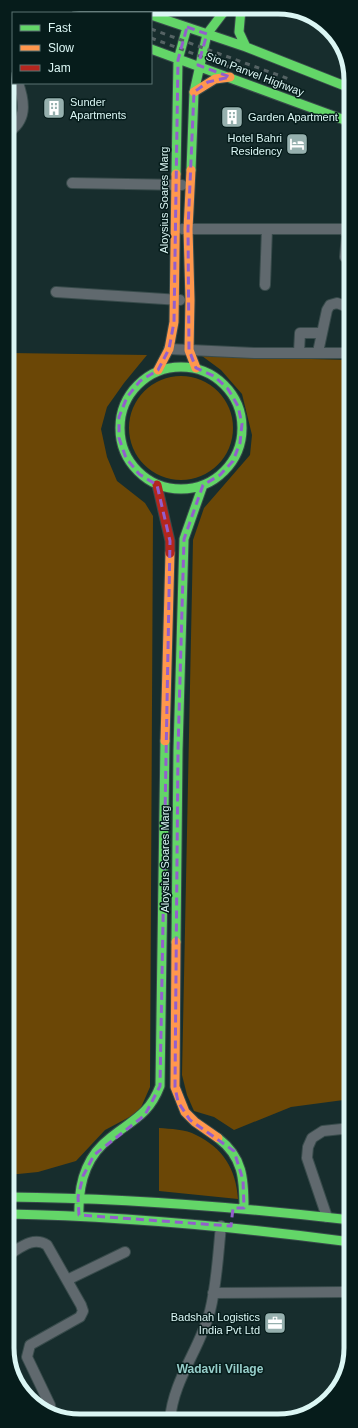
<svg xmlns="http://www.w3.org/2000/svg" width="358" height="1428" font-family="Helvetica,sans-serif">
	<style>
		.green { fill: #6b4706 }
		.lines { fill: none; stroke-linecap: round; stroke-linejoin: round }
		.street-casing { stroke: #384b4b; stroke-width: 12 }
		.fast-casing { stroke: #384b4b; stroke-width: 11 }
		.slow-casing { stroke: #384b4b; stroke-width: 11 }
		.jam-casing { stroke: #384b4b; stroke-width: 11 }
		.street { stroke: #60696e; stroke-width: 10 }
		.fast { stroke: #63d668; stroke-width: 9 }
		.slow { stroke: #ff974d; stroke-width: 9 }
		.jam { stroke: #b3261e; stroke-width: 9 }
		.rail { stroke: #556364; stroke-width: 3; stroke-dasharray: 5 5; stroke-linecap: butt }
		.marked { fill: none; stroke: #935ecc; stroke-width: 3; stroke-dasharray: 8 5; stroke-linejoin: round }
		.labels { text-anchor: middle; stroke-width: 3; stroke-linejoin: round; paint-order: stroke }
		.street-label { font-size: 11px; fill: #dbf6f4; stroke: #061c1b }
		.poi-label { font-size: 11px; fill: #dbf6f4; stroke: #061c1b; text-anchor: start }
		.neighbourhood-label { font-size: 12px; font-weight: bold; fill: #97ceca; stroke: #061c1b }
		.rim { fill: none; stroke: #dbf6f4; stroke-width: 5 }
	</style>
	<rect width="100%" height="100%" fill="#172d2d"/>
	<!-- green -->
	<path class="green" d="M7 203 13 204 10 353 147 355 124 383 107 407 101 429 107 457 117 481 145 503 153 516 150 1087 139 1112 105 1130 76 1161 38 1172 8 1175Z
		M202 356 350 360 351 1099 291 1107 234 1130 214 1117 194 1111 187 1095 182 1075 193 540 204 508 250 455 252 435 242 394 221 370Z
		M129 428a52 52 0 1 1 104 0a52 52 0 1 1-104 0Z
		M159 1128C170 1129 186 1129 196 1135 223 1148 236 1169 238 1199L159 1191Z"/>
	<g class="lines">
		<!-- street casing -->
		<g class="street-casing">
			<path id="street" d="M8 73 13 77
				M7 133C27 121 25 103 18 83
				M72 183 182 185
				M182 229H344L347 235 345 257
				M265 285 267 229
				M56 292 180 300
				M169 349 254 353H350
				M299 352 300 333H322
				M318 352 327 310 330 305 337 303 350 308
				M327 1217 307 1158 308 1147 312 1138 323 1131 351 1128
				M8 1255C20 1248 33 1236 47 1245L81 1305 83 1311 80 1317 30 1345 27 1357 50 1405 51 1411
				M67 1280 125 1252
				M213 1293 344 1292
				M170 1420C173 1380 200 1349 210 1311 217 1283 218 1254 221 1226"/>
		</g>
		<!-- fast casing -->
		<g class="fast-casing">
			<path id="fast" d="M129 8 145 13
				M241 9 239 32 246 47
				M54 12 56 13
				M80 13 82 7
				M151 15 246 47 350 88
				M151 49 350 122
				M191 170 194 92 207 34 226 9
				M176 174 178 60 187 27
				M120 428a61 61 0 1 1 122 0a61 61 0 1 1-122 0Z
				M176 942 178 750 184 539 203 485
				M218 1138C243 1157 244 1179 244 1208
				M8 1197C123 1198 237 1207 351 1220
				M8 1214C123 1216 237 1227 351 1242
				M79 1215C78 1185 85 1157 110 1138 132 1120 149 1115 160 1086L165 741"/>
		</g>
		<!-- slow casing -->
		<g class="slow-casing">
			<path id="slow" d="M194 92 215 79 230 77
				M191 170 188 229 190 300 189 350 196 368
				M158 370 169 349 174 322 176 174
				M165 741 170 553
				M176 942 175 1087 185 1112 195 1122 218 1138"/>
		</g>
		<!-- jam casing -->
		<g class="jam-casing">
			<path id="jam" d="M157 485 170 541V553"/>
		</g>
		<!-- street -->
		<use href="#street" class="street"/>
		<!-- fast -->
		<use href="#fast" class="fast"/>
		<!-- slow -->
		<use href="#slow" class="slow"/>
		<!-- jam -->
		<use href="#jam" class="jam"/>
		<!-- rail -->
		<path class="rail" d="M93 7 109 13
			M72 9 83 13
			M151 29 289 79
			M151 38 286 88"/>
	</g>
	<!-- marked area -->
	<path class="marked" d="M187 27 207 34 198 65 230 77 208 82 194 92 188 229 189 350 196 368 214 376 228 389 238 406 242 424 240 443 233 461 220 475 203 485 184 539 178 750 175 1087 178 1102 190 1120 234 1151 243 1180 244 1208H233L231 1226 79 1215 78 1197 83 1176 94 1155 145 1115 160 1086 170 541 157 485 139 474 126 458 119 438V417L127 397 140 381 158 370 169 349 174 322 178 60Z"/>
	<!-- icons -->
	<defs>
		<g id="building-square" transform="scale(1.15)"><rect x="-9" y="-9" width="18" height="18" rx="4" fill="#96b0ae" stroke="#061c1b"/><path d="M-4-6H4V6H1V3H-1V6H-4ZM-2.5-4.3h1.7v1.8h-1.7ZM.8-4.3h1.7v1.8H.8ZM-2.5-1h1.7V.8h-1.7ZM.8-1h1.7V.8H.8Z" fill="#fff"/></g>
		<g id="hotel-square" transform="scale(1.15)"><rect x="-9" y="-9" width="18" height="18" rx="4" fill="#96b0ae" stroke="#061c1b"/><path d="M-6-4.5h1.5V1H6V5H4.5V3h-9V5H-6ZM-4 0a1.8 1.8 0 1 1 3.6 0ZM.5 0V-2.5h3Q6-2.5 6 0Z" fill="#fff"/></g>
		<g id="office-square" transform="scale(1.15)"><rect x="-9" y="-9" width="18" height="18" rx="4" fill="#96b0ae" stroke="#061c1b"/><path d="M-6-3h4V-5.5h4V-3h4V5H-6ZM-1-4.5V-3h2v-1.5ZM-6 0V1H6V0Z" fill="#fff"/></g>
	</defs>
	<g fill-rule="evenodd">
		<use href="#building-square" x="54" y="108"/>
		<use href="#building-square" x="232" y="117"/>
		<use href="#hotel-square" x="297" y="144"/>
		<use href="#office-square" x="275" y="1323"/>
	</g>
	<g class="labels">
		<!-- street labels -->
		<g class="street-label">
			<text transform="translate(255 74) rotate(21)" y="4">Sion Panvel Highway</text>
			<text transform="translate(164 200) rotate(-90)" y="4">Aloysius Soares Marg</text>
			<text transform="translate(165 859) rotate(-90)" y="4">Aloysius Soares Marg</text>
		</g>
		<!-- poi labels -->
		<g class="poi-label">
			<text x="70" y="106">Sunder<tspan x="70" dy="13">Apartments</tspan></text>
			<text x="248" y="121">Garden Apartment</text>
			<text x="282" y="142" text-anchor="end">Hotel Bahri<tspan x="282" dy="13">Residency</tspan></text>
			<text x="260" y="1321" text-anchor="end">Badshah Logistics<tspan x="260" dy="13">India Pvt Ltd</tspan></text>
		</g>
		<!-- neighbourhood labels -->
		<g class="neighbourhood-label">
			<text x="220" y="1373">Wadavli Village</text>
		</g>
	</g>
	<!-- crop -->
	<path d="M0 0H358V1428H0ZM80 14H278A66 66 0 0 1 344 80V1348A66 66 0 0 1 278 1414H80A66 66 0 0 1 14 1348V80A66 66 0 0 1 80 14Z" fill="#061c1b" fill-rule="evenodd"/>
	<path class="rim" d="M80 14H278A66 66 0 0 1 344 80V1348A66 66 0 0 1 278 1414H80A66 66 0 0 1 14 1348V80A66 66 0 0 1 80 14Z"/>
	<!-- legend -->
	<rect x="12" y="12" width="140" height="72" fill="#061c1b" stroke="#5b7372"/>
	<rect x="20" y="25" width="20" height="6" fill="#63d668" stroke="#5b7372"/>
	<text x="48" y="32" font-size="12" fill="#dbf6f4">Fast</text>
	<rect x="20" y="45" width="20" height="6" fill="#ff974d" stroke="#5b7372"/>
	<text x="48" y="52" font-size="12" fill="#dbf6f4">Slow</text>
	<rect x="20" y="65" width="20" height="6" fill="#b3261e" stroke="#5b7372"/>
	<text x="48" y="72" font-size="12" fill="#dbf6f4">Jam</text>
</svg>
